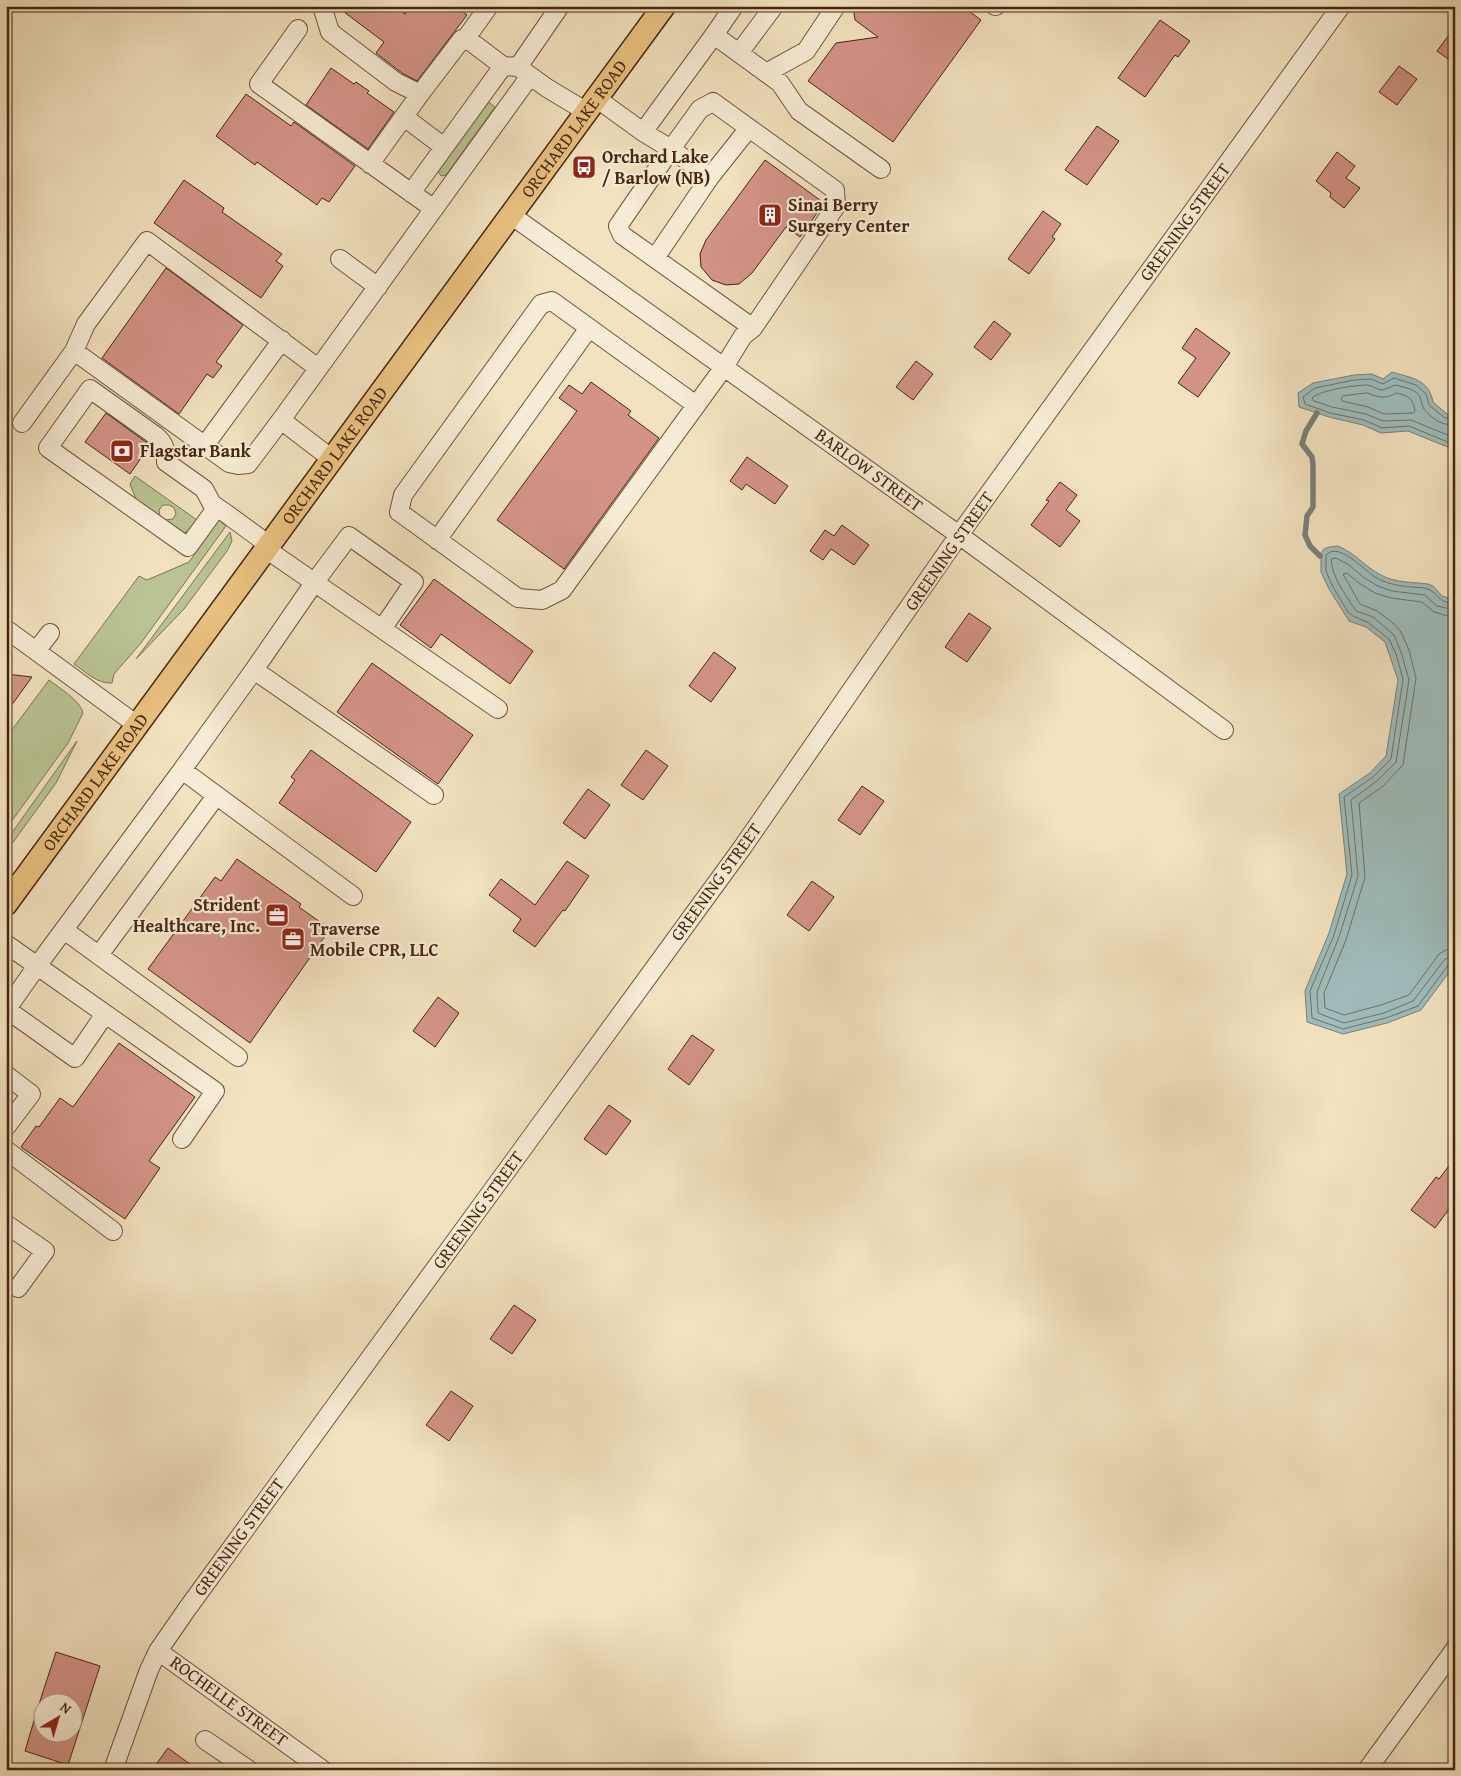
<svg xmlns="http://www.w3.org/2000/svg" width="1461" height="1776" font-family="'Gentium Book Plus',serif">
	<style>
		.green { fill: #b9c393; stroke: #807452; fill-rule: evenodd }
		.water { fill: #9ebcbb; stroke: #7b8077 }
		.lines { fill: none; stroke-linecap: round; stroke-linejoin: round }
		.shore { stroke: #727166; stroke-width: 1 }
		.stream { stroke: #7b8077; stroke-width: 5.5 }
		.building { fill: #d39487; stroke: #462610 }
		.minor-casing { stroke: #71553c; stroke-width: 20 }
		.major-casing { stroke: #462610; stroke-width: 25 }
		.minor { stroke: #f7ecd5; stroke-width: 18 }
		.major { stroke: #e9c180; stroke-width: 22 }
		.labels { text-anchor: middle; stroke-width: 4.5; stroke-linejoin: round; paint-order: stroke }
		.street-label { font-size: 18px; fill: #462610; stroke: #f7ecd5 }
		.poi-label { font-size: 18px; font-weight: bold; fill: #462610; stroke: #f7ecd5; text-anchor: start }
	</style>
	<rect width="100%" height="100%" fill="#f2e2bf"/>
	<filter id="stains"><feTurbulence type="fractalNoise" baseFrequency=".004" numOctaves="4"/><feColorMatrix values="0 0 0 0 .2 0 0 0 0 .09 0 0 0 0 .02 0 0 0 .5 -.17"/></filter>
	<radialGradient id="worn" r=".72"><stop offset=".6" stop-color="#630" stop-opacity="0"/><stop offset="1" stop-color="#630" stop-opacity=".3"/></radialGradient>
	<!-- green -->
	<path class="green" d="M487 101 495 107 446 175 441 176 438 171Z
		M135 476 197 520 190 529 183 534 137 502 130 484ZM163 505H169L174 508 176 514 173 519 165 520 160 516 159 510Z
		M219 520 226 526 141 643 114 674 112 683C97 684 86 672 74 664L139 576 147 580 189 562Z
		M230 532 232 541 227 551 184 609 136 659Z
		M49 680C58 687 81 701 83 713L68 743 6 829V738Z
		M77 741 56 783 6 852V841Z"/>
	<!-- water -->
	<path class="water" d="M1392 372C1411 378 1429 379 1433 402L1447 414 1455 413V450L1408 431 1381 433 1363 425 1329 417 1299 407 1298 393 1313 383 1354 375 1372 374 1383 379Z
		M1338 546C1355 553 1365 567 1381 575 1395 583 1413 582 1428 584L1433 586 1442 596 1455 600V967H1453L1421 1010 1387 1023 1343 1034 1307 1022 1305 991 1329 933 1347 874 1339 794 1370 773 1386 756 1398 680 1385 642 1366 627 1349 621 1329 589 1321 572V553L1324 549 1329 547Z"/>
	<g class="lines">
		<!-- shore -->
		<path class="shore" d="M1368 393C1379 398 1386 399 1396 393 1409 396 1413 398 1415 411L1413 413 1384 414 1368 407 1342 401 1341 399 1343 396Z
			M1455 418H1445L1429 405 1426 394 1416 385 1394 378 1383 384 1371 379 1354 380 1315 388 1303 397 1305 404 1330 413 1364 420 1382 428 1409 426 1455 445
			M1455 424C1443 427 1431 418 1424 409 1421 405 1422 401 1420 397 1416 389 1403 387 1395 385L1383 390C1377 390 1373 386 1368 385 1356 385 1320 390 1312 398L1314 401 1332 407 1366 414 1383 421 1411 420 1455 438
			M1455 604C1437 602 1439 594 1428 589 1424 587 1417 588 1413 587 1399 586 1387 584 1375 577 1364 570 1338 541 1326 555V571L1333 587 1348 612 1353 616 1369 623 1389 639 1396 654 1403 679 1391 759 1373 777 1344 797 1352 875 1334 935 1310 991 1312 1018 1343 1029 1386 1018 1418 1006 1449 964 1455 962
			M1455 610 1437 606 1425 595 1392 591 1378 586 1363 577 1349 565 1336 558 1331 559C1332 577 1345 594 1354 608L1356 611 1373 617 1394 635 1401 652 1409 680 1396 762 1377 781 1351 800 1358 876 1339 937 1317 992 1318 1013 1344 1023 1384 1013 1413 1001 1445 959 1455 956
			M1455 618 1434 612 1422 602 1391 598 1375 593 1359 583 1347 573 1343 574 1360 604 1377 611 1393 623 1401 632 1409 650 1416 678 1403 765 1382 787 1359 803 1365 877 1346 940 1324 993 1325 1008 1344 1015 1381 1005 1409 995 1439 954 1446 950 1455 948"/>
		<!-- stream -->
		<path class="stream" d="M1317 413 1306 431 1302 444 1312 457 1313 465V507L1307 516 1305 535 1310 546 1320 556"/>
	</g>
	<!-- building -->
	<path class="building" d="M336 6H394L405 14 411 6H455L467 15 417 81 402 73 376 53 384 42Z
		M853 6H962L981 20 893 142 808 81 836 43 878 37 855 20Z
		M1160 20 1190 41 1178 57 1175 55 1145 97 1118 78Z
		M1455 27V64L1437 51Z
		M1399 66 1417 79 1397 105 1379 92Z
		M331 68 354 84 356 82 369 91 367 93 394 112 368 149 306 105Z
		M246 94 291 126 294 122 355 166 329 202 322 198 317 205 257 162 255 165 216 136Z
		M1097 126 1119 141 1087 185 1065 170Z
		M1337 152 1355 166 1346 178 1360 188 1344 208 1330 197 1331 193 1316 181Z
		M765 160 824 203 800 237 786 227 752 273 739 284 726 285 712 280 701 267 700 254 706 240Z
		M184 180 224 208 222 212 282 254 276 261 283 266 261 298 154 223Z
		M1043 211 1061 224 1052 237 1055 239 1029 274 1008 259Z
		M166 268 243 325 216 362 222 366 213 378 207 374 179 414 102 358Z
		M994 321 1011 334 991 360 974 347Z
		M1196 328 1230 353 1198 397 1178 383 1196 358 1182 348Z
		M916 361 933 374 913 400 896 387Z
		M591 382 631 411 628 415 659 438 564 569 497 520 577 411 559 398 569 385 582 394Z
		M106 413 150 445 130 474 85 442Z
		M747 457 788 486 775 504 746 484 742 490 730 481Z
		M1060 482 1077 495 1066 510 1080 521 1060 547 1031 525 1049 501 1046 500Z
		M842 525 869 545 854 565 831 549 823 560 810 551 825 530 834 536Z
		M434 579 533 651 510 684 441 634 431 648 400 625Z
		M969 613 991 628 967 662 945 647Z
		M714 652 736 668 711 702 689 686Z
		M372 663 473 735 438 784 337 712Z
		M6 674 32 677 6 713Z
		M311 750 411 822 376 872 279 803 295 780 291 777Z
		M646 750 668 766 643 800 621 785Z
		M862 786 884 801 860 835 838 820Z
		M588 789 610 805 585 839 563 823Z
		M237 859 301 904 299 907 330 929 250 1043 148 969 215 877 221 881Z
		M567 861 589 876 565 911 563 910 535 947 513 931 521 919 489 895 501 879 535 905Z
		M812 881 834 897 809 931 787 915Z
		M438 997 459 1013 435 1047 413 1031Z
		M692 1035 714 1050 689 1085 668 1069Z
		M119 1043 195 1097 149 1161 160 1168 125 1219 21 1147 36 1126 39 1127 60 1098 73 1107Z
		M609 1105 631 1121 606 1155 584 1139Z
		M1455 1158V1201L1435 1228 1411 1210 1436 1177 1439 1179Z
		M514 1305 536 1320 512 1354 490 1339Z
		M451 1391 473 1406 449 1441 426 1425Z
		M56 1652 100 1666 68 1765 25 1751 39 1704H42V1734H72V1704H39Z
		M168 1748 198 1770H152Z"/>
	<g class="lines">
		<!-- minor casing -->
		<g class="minor-casing">
			<path id="minor" d="M322 6 330 32 396 82 420 94 462 39 466 38 503 66 518 67
				M560 6 518 67 547 88 587 112
				M995 6H996
				M298 29 259 84 434 209
				M714 35 734 6
				M466 38 489 6
				M739 53 774 6
				M766 73 806 51 836 6
				M596 98 643 132 714 35 780 83 799 111 881 169
				M404 117 444 147
				M643 132 671 149 618 226 622 235 753 328 743 336 724 367 562 590 542 600 518 598 399 512 403 495 541 304 552 301 696 405
				M370 164 420 94
				M710 177 671 149 700 109 713 102 835 190 836 206 753 328
				M411 193 503 66
				M511 215 959 535 1224 730
				M655 258 710 177 749 128
				M340 259 378 287
				M281 420 248 464 238 465 229 463 74 351 86 324 147 241 318 368
				M22 423 74 351
				M205 445 282 340
				M332 459 281 420 530 76
				M217 507 188 547 48 448 90 389 156 436C165 444 166 450 166 462L204 489 212 504 224 512 269 545
				M437 540 589 328
				M266 549 498 709
				M6 629 137 725
				M382 629 414 582 349 536 314 583 254 670 434 795
				M36 651 50 633
				M182 770 254 670
				M64 930 238 1057
				M6 944 215 1091 182 1139
				M99 955 216 796
				M6 1009 75 1058 105 1014
				M6 1010 37 966 182 770 353 896
				M6 1075 31 1094 6 1127
				M6 1150 113 1231
				M6 1224 45 1251 18 1288
				M158 1651 323 1770
				M205 1740 249 1770
				M113 1770 149 1670 158 1651 187 1609 742 848 959 535 1341 6
				M1367 1770 1455 1649"/>
		</g>
		<!-- major casing -->
		<g class="major-casing">
			<g id="major">
				<path id="s1" d="M6 904 664 6"/>
			</g>
		</g>
		<!-- minor -->
		<use href="#minor" class="minor"/>
		<!-- major -->
		<use href="#major" class="major"/>
	</g>
	<!-- icons -->
	<defs>
		<g id="bus-square" transform="scale(1.25)"><rect x="-9" y="-9" width="18" height="18" rx="4" fill="#8f2418" stroke="#f7ecd5"/><path d="M-5-6H5V4H4V6H2V4H-2V6H-4V4H-5ZM-3.5-4V0h7V-4ZM-3.5 1.2v1.5H-2V1.2ZM2 1.2v1.5H3.5V1.2Z" fill="#fff"/></g>
		<g id="building-square" transform="scale(1.25)"><rect x="-9" y="-9" width="18" height="18" rx="4" fill="#8f2418" stroke="#f7ecd5"/><path d="M-4-6H4V6H1V3H-1V6H-4ZM-2.5-4.3h1.7v1.8h-1.7ZM.8-4.3h1.7v1.8H.8ZM-2.5-1h1.7V.8h-1.7ZM.8-1h1.7V.8H.8Z" fill="#fff"/></g>
		<g id="bank-square" transform="scale(1.25)"><rect x="-9" y="-9" width="18" height="18" rx="4" fill="#8f2418" stroke="#f7ecd5"/><path d="M-6-4H6V4H-6ZM0-2.3a2.3 2.3 0 1 0 0 4.6a2.3 2.3 0 1 0 0-4.6Z" fill="#fff"/></g>
		<g id="office-square" transform="scale(1.25)"><rect x="-9" y="-9" width="18" height="18" rx="4" fill="#8f2418" stroke="#f7ecd5"/><path d="M-6-3h4V-5.5h4V-3h4V5H-6ZM-1-4.5V-3h2v-1.5ZM-6 0V1H6V0Z" fill="#fff"/></g>
	</defs>
	<g fill-rule="evenodd">
		<use href="#bus-square" x="584" y="167"/>
		<use href="#building-square" x="770" y="215"/>
		<use href="#bank-square" x="122" y="451"/>
		<use href="#office-square" x="277" y="915"/>
		<use href="#office-square" x="293" y="939"/>
	</g>
	<g class="labels">
		<!-- street labels -->
		<g class="street-label">
			<text dy="6" stroke="none"><textPath href="#s1" startOffset="961">ORCHARD LAKE ROAD</textPath></text>
			<text transform="translate(1185 222) rotate(-54)" y="6">GREENING STREET</text>
			<text dy="6" stroke="none"><textPath href="#s1" startOffset="556">ORCHARD LAKE ROAD</textPath></text>
			<text transform="translate(869 470) rotate(36)" y="6">BARLOW STREET</text>
			<text transform="translate(949 551) rotate(-55)" y="6">GREENING STREET</text>
			<text dy="6" stroke="none"><textPath href="#s1" startOffset="151">ORCHARD LAKE ROAD</textPath></text>
			<text transform="translate(716 882) rotate(-54)" y="6">GREENING STREET</text>
			<text transform="translate(478 1210) rotate(-54)" y="6">GREENING STREET</text>
			<text transform="translate(239 1537) rotate(-54)" y="6">GREENING STREET</text>
			<text transform="translate(229 1701) rotate(36)" y="6">ROCHELLE STREET</text>
		</g>
		<!-- poi labels -->
		<g class="poi-label">
			<text x="602" y="163">Orchard Lake<tspan x="602" dy="21">/ Barlow (NB)</tspan></text>
			<text x="788" y="211">Sinai Berry<tspan x="788" dy="21">Surgery Center</tspan></text>
			<text x="140" y="457">Flagstar Bank</text>
			<text x="260" y="911" text-anchor="end">Strident<tspan x="260" dy="21">Healthcare, Inc.</tspan></text>
			<text x="310" y="935">Traverse<tspan x="310" dy="21">Mobile CPR, LLC</tspan></text>
		</g>
	</g>
	<!-- margin -->
	<rect width="1461" height="1776" fill="none" stroke="#f2e2bf" stroke-width="25"/>
	<rect x="8" y="8" width="1446" height="1761" fill="none" stroke="#462610" stroke-width="2.5"/>
	<rect x="12" y="12" width="1436" height="1751" fill="none" stroke="#462610"/>
	<!-- north arrow -->
	<g transform="translate(58 1718) rotate(38)"><circle r="24" fill="#f7ecd5" stroke="#b09d86"/>
	<path d="M0-4L9 19L0 12L-9 19Z" fill="#8f2418"/>
	<text y="-8" font-size="14" font-weight="bold" text-anchor="middle" fill="#462610">N</text>
	</g>
	<rect width="100%" height="100%" filter="url(#stains)"/>
	<rect width="100%" height="100%" fill="url(#worn)"/>
</svg>
